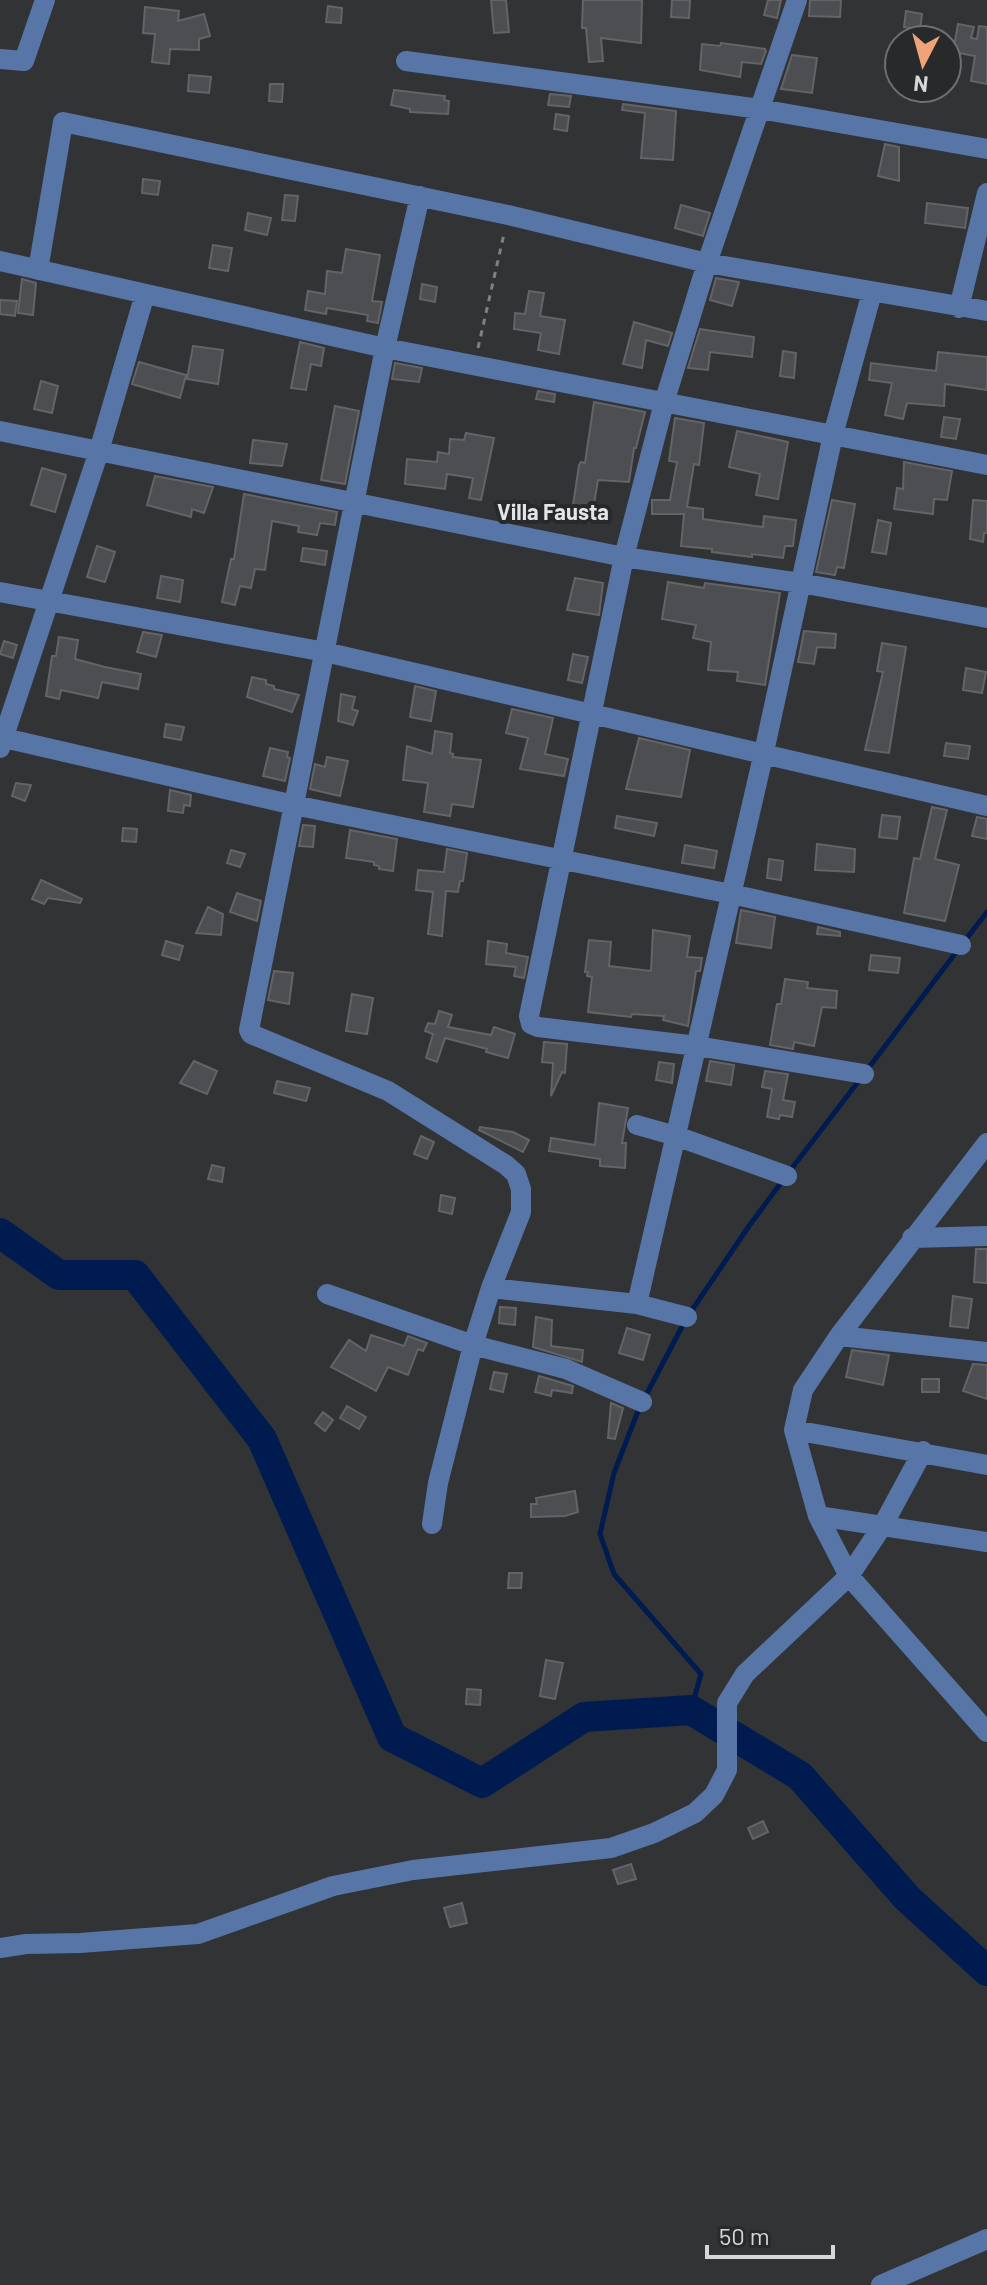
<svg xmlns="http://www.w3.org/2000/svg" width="987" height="2285" font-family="Barlow,sans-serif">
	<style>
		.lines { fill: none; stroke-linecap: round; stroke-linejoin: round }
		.stream { stroke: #001b50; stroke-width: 5 }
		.river { stroke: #001b50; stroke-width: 30 }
		.building { fill: #4d4e51; stroke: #626467; stroke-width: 2 }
		.path { stroke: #7e8082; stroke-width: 3; stroke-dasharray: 6 6; stroke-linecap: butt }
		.minor { stroke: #5776a7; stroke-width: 20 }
		.labels { text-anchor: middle; stroke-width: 8; stroke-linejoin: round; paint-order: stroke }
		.neighbourhood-label { font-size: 22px; font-weight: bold; fill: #e2e4e7; stroke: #27292b }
	</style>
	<rect width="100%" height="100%" fill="#313335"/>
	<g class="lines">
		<!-- stream -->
		<path class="stream" d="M963 943 987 912
			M867 1070 957 951
			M789 1172 861 1078
			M690 1313 749 1226 783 1180
			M645 1397 685 1321
			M640 1406 614 1473 600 1534 614 1574 701 1674 691 1710"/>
		<!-- river -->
		<path class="river" d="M0 1233 59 1275H135L262 1439 392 1737 482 1783 584 1717 691 1710 800 1776 907 1898 987 1971"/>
	</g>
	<!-- building -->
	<path class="building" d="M491 0H506L509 32 494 33Z
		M583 0H642L641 43 601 38 603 61 589 62 586 28H582Z
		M672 0H690L689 18 671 17Z
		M768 0H781L777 18 764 15Z
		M810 0H841L840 17 809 16Z
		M328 6 342 8 341 23 326 22Z
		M145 7 179 11 178 21 204 14 210 36 199 39V50L170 49 169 64 152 62 155 34 143 33Z
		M906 11 922 14 920 30 904 27Z
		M958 24 974 27 971 38 977 39 979 26 987 27V84L971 81 975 56 953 52Z
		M721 43 765 49 766 51 761 64 742 62 740 77 700 70 702 44 720 46Z
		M792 55 817 58 812 93 781 89Z
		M189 75 211 77 209 93 188 91Z
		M270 84H283L282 102 269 101Z
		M394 90 445 96 444 100 449 101 448 114 410 112V109L391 105Z
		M550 94 571 96 569 107 548 105Z
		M623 104 676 111 673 160 641 158 645 113 622 110Z
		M556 114 569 116 567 131 554 129Z
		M885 144 899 147V181L878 176Z
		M143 179 160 181 158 195 142 193Z
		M285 195 298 196 295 221 282 220Z
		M927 203 968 208 965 228 925 223Z
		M681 205 710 213 703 236 675 228Z
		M248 213 271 218 267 235 245 230Z
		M213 245 232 248 228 271 209 268Z
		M346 249 380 255 372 301 382 302 378 323 367 321 368 315 327 308 326 314 305 310 308 291 325 294 327 271 342 273Z
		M716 278 739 282 732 306 710 300Z
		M22 279 36 283 33 315 18 313Z
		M422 284 437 287 435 302 420 299Z
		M529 291 544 293 540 316 565 320 559 354 538 350 541 333 514 329 515 313 525 314Z
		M0 300 17 301 15 316 0 314Z
		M634 322 672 333 668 346 646 340 642 368 623 364Z
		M700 329 754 337 752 357 710 352 708 370 688 368Z
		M300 342 324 348 321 366 311 364 306 390 291 388Z
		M193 346 223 350 218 384 187 379Z
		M783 351 796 353 794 378 780 376Z
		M938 352 987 357V390L945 384 944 406 907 403 903 419 885 415 892 383 869 380 871 363 936 371Z
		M139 362 186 375 180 398 132 384Z
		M395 363 422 368 419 382 392 379Z
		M41 381 58 386 52 413 34 409Z
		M538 391 555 394 554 402 536 399Z
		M594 402 645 412 636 448H634L629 482 598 480 591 522 571 519 579 465 581 462 585 463Z
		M335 406 359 411 345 484 321 480Z
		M944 417 960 419 956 439 941 437Z
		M675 418 704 423 699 465 694 464 687 507 703 509V519L763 527 764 516 796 520 793 546H785L783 558 752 554V557L712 552V549L681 546 684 514H652V500H670L677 462 669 461Z
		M737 431 788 442 778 499 756 495 760 474 729 467Z
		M466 433 494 438 481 500 469 498 473 478 447 474 445 489 405 484 407 459 437 462 438 452 449 454 450 439 464 440Z
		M253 440 287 444 282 466 250 463Z
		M904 462 952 471 947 500 934 499 933 514 894 509 897 488 903 489Z
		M42 468 66 475 55 512 31 505Z
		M155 476 213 487 204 513 192 509 191 517 147 505Z
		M244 494 337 512 335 525 320 523 317 535 298 532 299 526 272 521 265 570 255 569 251 588 240 586 235 605 222 602 231 559H234Z
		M832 500 855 504 844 568 837 567 835 575 816 572Z
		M973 500 987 501V533H984L983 542 970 539Z
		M878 520 891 523 886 554 872 552Z
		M97 546 115 552 105 582 87 577Z
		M303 548 327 551 325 565 301 561Z
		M161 576 183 580 180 602 157 598Z
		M575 578 603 583 599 615 567 610Z
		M668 582 704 588 705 583 780 593 765 685 737 681 738 672 708 670 711 642 693 638 696 625 662 619Z
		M804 631 836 634 835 648 817 647 814 664 798 662Z
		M143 632 162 635 156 657 137 652Z
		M59 637 78 640 75 659 105 667 141 674 138 689 102 682 98 698 61 690 59 699 46 696 52 656H56Z
		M4 641 17 645 13 658 0 654Z
		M882 643 906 647 889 753 865 750 883 672 877 671Z
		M573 654 588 657 582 683 568 680Z
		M966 668 986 672 982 693 963 690Z
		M252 677 266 680V684L274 686V689L299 695 292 712 247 697Z
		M415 686 436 691 431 721 410 717Z
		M341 694 355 697 352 709 358 711 353 725 338 721Z
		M512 709 553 718 545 754 568 759 564 776 520 769 528 738 506 733Z
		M166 724 184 727 181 740 164 737Z
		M435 731 452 734 450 753 453 754V757L481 760 473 807 452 804 450 816 424 812 428 783 403 780 407 746 432 754Z
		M639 738 690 750 681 797 626 789Z
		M946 743 970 746 968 759 944 756Z
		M270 748 288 752 287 757 290 758 285 781 263 776Z
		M327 757 348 761 340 796 310 789 315 764 325 767Z
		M16 783 31 785 25 801 12 796Z
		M170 790 191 795 190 806 184 805 183 813 168 811Z
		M932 807 947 810 935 859 959 865 945 921 904 913 914 858 920 859Z
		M882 815 900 817 897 839 879 837Z
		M617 816 657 823 654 836 615 828Z
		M977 817 987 819V839L972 836Z
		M303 825 315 826 313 847 299 846Z
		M123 828 137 829 136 842 122 841Z
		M350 830 397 839 393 871 379 869V866L374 865V862L346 858Z
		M817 844 855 849 854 872 815 870Z
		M685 845 717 851 714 868 682 863Z
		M447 849 467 853 463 881H460L458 892 446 891 442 936 428 934 433 892 416 890 418 870 444 872Z
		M231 850 245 854 240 867 227 863Z
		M769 859 783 861 781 880 767 878Z
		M41 880 82 899 80 903 48 898 44 904 32 899Z
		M237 893 261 901 257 921 230 912Z
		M208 907 223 914 221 935 196 933Z
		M741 910 775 917 771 948 736 943Z
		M818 927 840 932V936L817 934Z
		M653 930 690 936 687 957 702 958 700 971H696L688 1026 663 1020 664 1016 632 1014 631 1017 588 1012 592 977 587 976 588 972H585L589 940 611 942 609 966 651 971Z
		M166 941 183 946 179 960 162 955Z
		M488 941 507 944 506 953 528 957 524 978 514 976 516 967 486 964Z
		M871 955 900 958 898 973 869 970Z
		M274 971 293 973 289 1004 268 1000Z
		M785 979 808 982 807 988 837 991 836 1008 822 1007 814 1046 794 1042 793 1049 770 1045 777 1004H781Z
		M352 994 373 998 367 1034 346 1031Z
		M439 1011 452 1015 448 1027 491 1035 494 1027 515 1034 508 1058 486 1052 487 1049 445 1038 437 1062 426 1058 433 1034 425 1031 428 1023 435 1024Z
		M544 1042 567 1044 565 1073 562 1072 551 1096 553 1063 542 1062Z
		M194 1061 217 1071 207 1094 180 1083Z
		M710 1061 734 1065 731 1085 706 1081Z
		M659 1062 674 1064 672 1083 656 1080Z
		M765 1071 788 1074 783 1100 795 1102 792 1117 780 1115 779 1119 767 1117 772 1089 762 1087Z
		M277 1081 310 1088 306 1101 274 1093Z
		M599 1103 628 1108 622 1143H626L625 1168 600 1166V1159L549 1151 551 1138 595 1145Z
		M480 1127 513 1132 529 1140 523 1152 479 1130Z
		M421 1136 434 1142 427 1159 414 1154Z
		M212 1165 224 1168 222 1182 208 1179Z
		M441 1195 455 1198 452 1214 439 1211Z
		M976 1249H987V1283L974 1282Z
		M953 1296 972 1299 968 1328 950 1326Z
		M500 1307 516 1308 515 1325 499 1323Z
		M536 1317 552 1320 551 1346 583 1350 582 1362 533 1347Z
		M627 1328 650 1335 643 1360 619 1353Z
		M371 1335 404 1346 408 1336 427 1343 423 1351 418 1349 408 1375 388 1367 376 1391 331 1367 349 1340 366 1351Z
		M852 1350 889 1355 883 1385 846 1377Z
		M973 1364 987 1365V1399L963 1391Z
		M494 1372 507 1374 503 1392 490 1389Z
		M539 1376 573 1386 572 1393 552 1390 551 1396 535 1392Z
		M922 1379H939V1392H922Z
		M611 1403 623 1408 615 1439 608 1438Z
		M347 1406 366 1417 359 1429 340 1418Z
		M323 1412 333 1420 325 1431 315 1423Z
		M575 1491 578 1512 565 1516 531 1517V1504H537L536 1498Z
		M509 1573H522L521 1588H508Z
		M546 1660 563 1663 555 1699 540 1696Z
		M467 1689 481 1690 480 1705 466 1704Z
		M763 1821 768 1832 753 1839 748 1828Z
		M631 1864 636 1879 618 1884 613 1870Z
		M462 1903 467 1923 450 1927 444 1908Z"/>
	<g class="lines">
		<!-- path -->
		<path class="path" d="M478 348 504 234"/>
		<!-- minor -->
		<path class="minor" d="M797 0 707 263 664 403 624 557 529 1016 531 1024 538 1027 697 1046 864 1074
			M0 59 24 61 45 0
			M406 61 760 109 987 149
			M420 196 385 348 249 1030 251 1034 388 1091 506 1165 516 1174 521 1189V1212L491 1288 473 1345 438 1483 432 1524
			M0 261 385 348 987 465
			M38 270 63 122 508 215 707 263 987 311
			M959 308 987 193
			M0 431 624 557 801 583 987 618
			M0 592 325 652 987 806
			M0 737 294 805 731 894 961 945
			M0 748 99 451 145 294
			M637 1125 676 1136 787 1176
			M987 1143 839 1336 803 1390 794 1430 818 1516 849 1576 987 1732
			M912 1238 987 1236
			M491 1288 637 1304
			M327 1294 473 1345 566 1369 642 1402
			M687 1317 637 1304 764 752 833 435 872 292
			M839 1336 987 1352
			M794 1430 987 1465
			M818 1516 987 1542
			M0 1948 26 1944 80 1943 198 1934 333 1886 413 1870 611 1848 654 1833 695 1813 714 1795 727 1770V1703L745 1674 849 1576 883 1525 923 1451
			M881 2285 987 2239"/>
	</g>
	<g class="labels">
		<!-- neighbourhood labels -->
		<g class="neighbourhood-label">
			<text x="553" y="520">Villa Fausta</text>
		</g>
	</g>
	<!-- north arrow -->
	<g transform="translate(923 64) rotate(186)"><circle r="38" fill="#27292b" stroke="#6d6f70" stroke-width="2"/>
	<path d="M0-6L14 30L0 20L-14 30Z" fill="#f0a278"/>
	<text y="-12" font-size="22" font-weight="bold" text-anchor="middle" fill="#d5d7d8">N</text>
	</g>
	<!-- scale -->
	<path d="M707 2245v12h126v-12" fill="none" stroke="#d5d7d8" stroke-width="4"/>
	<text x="719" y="2245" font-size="24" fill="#d5d7d8" stroke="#27292b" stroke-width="6" paint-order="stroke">50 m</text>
</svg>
